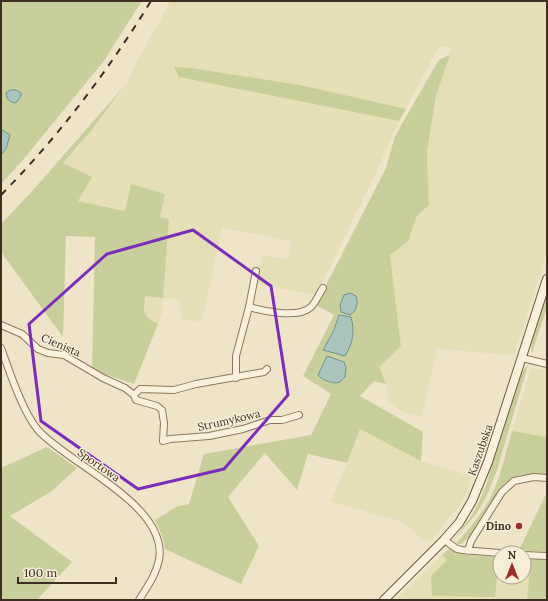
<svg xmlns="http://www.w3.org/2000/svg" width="548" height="601" font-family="Lora,serif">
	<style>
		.farmland { fill: #e6deb5 }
		.green { fill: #c9cf9b }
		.water { fill: #a9c4bc; stroke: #6f938a }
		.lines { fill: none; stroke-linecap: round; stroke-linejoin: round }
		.minor-casing { stroke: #8d765c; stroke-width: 8 }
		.secondary-casing { stroke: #6f573f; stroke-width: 10 }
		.minor { stroke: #faf1dc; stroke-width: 6 }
		.secondary { stroke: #faf1dc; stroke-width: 8 }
		.rail { stroke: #3d2e20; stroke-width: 2; stroke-dasharray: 7 7; stroke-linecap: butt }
		.marked { fill: none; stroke: #7b2cbf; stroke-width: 3; stroke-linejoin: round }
		.poi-dot { fill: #9e2a2b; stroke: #f7eed8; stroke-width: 1.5 }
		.labels { text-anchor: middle; stroke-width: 3; stroke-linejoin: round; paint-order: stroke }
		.street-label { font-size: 11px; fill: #3d2e20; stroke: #f7eed8 }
		.poi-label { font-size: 11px; font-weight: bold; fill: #3d2e20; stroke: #f7eed8; text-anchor: end }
	</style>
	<rect width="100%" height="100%" fill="#f0e4c8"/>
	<!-- farmland -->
	<path class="farmland" d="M171 1H547V252L514 355 437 349 422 417 401 411 391 403 388 398 386 384 379 367 401 346 390 255 408 241 417 216 429 205 427 152 436 95 451 48 439 46 394 131 378 169 316 295 256 284 262 255 288 259 291 241 222 228 202 321 181 320 180 300 163 298 162 314 158 324 148 319 145 315 144 309 145 296 163 298 168 219 78 201 63 163 76 150 124 89 135 65Z
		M531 368 547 370V437L512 431Z
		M360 429 421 461 471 476 468 490 460 505 431 540 425 541 400 521 331 502Z
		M456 552 500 555V577H524V556L531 557 527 600H395L442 555 447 560Z"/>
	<!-- green -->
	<path class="green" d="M1 1H142L103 62 22 161 1 184Z
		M450 55 436 95 427 152 429 205 417 216 408 241 390 255 401 346 379 367 386 384 374 381 360 396 423 432 421 461 360 429 347 463 308 454 297 490 265 453 228 497 259 546 241 584 165 549 163 538 155 520 178 506 189 504 204 454 311 435 331 394 303 376 334 315 316 305 386 168 395 136 437 63 440 59Z
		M174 67 191 68 300 85 406 109 399 121 179 77Z
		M126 84 91 131 63 163 92 177 78 201 125 211 131 184 165 194 160 217 169 219 163 298 145 296C144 313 141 316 158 324L134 384 92 370 95 237 66 236 63 337 1 252V224L34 189Z
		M547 291V307L532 353C528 340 542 304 547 291Z
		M528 365 497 470 488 493 477 513 453 541 472 515 480 500 487 483 493 457 520 374Z
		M512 431 547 437V475C537 474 522 473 513 478 499 485 493 502 485 515 481 523 475 531 469 538L468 537 461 544H456C465 533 475 522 483 510 499 487 504 458 512 431Z
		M47 447 77 468 52 491 10 516 72 562 37 600H1V468Z
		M547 492V552L519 550Z
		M450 548 456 552 454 554 499 557 495 597 432 596 431 576 447 560 442 555Z
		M531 557 547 558V600H527Z"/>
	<!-- water -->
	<path class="water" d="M10 90H16L21 93V96L16 103 11 102 7 98 6 93Z
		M1 129 10 135 6 149 1 155Z
		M350 293 356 296C359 302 356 312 350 315L341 312 340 305 344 295Z
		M339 315 351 317C355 332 353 343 345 356L323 350 334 330Z
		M327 356 344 362 346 367 345 377C343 379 342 380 340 382 334 385 322 380 318 375Z"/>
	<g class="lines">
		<!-- minor casing -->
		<g class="minor-casing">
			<path id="minor" d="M249 307C263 311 298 319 311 307 316 302 319 294 323 288
				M1 325 22 334 38 349 48 353 64 355 103 378 125 388 134 395
				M1 348C9 370 23 413 38 430 68 464 169 505 159 560 156 575 147 587 139 600
				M522 358 547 364
				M267 369 264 372 196 384 174 390 140 389 134 395 136 400 157 406 162 410 164 423 163 441 170 439 209 436 243 429 270 420H282L299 415
				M236 378V356L249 307 256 271
				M444 540 457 549 462 550 500 553
				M468 551 471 541 502 492 514 481 534 477 547 478
				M524 555 547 556"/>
		</g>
		<!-- secondary casing -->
		<g class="secondary-casing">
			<path id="secondary" d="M384 600 444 540 459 523 472 501 488 462 547 279"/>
		</g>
		<!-- minor -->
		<use href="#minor" class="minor"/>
		<!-- secondary -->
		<use href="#secondary" class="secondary"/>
		<!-- rail -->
		<path class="rail" d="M1 195C59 136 108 71 151 1"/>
	</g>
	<!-- marked area -->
	<path class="marked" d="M193 230 271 286 288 395 224 469 138 489 41 421 29 324 107 254Z"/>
	<!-- markers -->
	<circle class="poi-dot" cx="519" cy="526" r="4"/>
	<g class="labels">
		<!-- street labels -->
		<g class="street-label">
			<text transform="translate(61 345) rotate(23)" y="4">Cienista</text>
			<text transform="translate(229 420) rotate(-13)" y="4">Strumykowa</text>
			<text transform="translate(480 450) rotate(-71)" y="4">Kaszubska</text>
			<text transform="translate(99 465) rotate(35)" y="4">Sportowa</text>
		</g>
		<!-- poi labels -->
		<g class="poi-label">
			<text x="511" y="530">Dino</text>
		</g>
	</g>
	<!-- border -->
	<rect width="548" height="601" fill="none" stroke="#3d2e20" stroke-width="4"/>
	<!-- north arrow -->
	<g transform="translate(512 565)"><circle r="19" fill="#f7eed8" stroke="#ada18e"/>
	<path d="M0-3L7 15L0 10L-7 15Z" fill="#9e2a2b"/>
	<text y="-6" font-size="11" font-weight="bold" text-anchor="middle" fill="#3d2e20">N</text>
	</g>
	<!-- scale -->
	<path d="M18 577v6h98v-6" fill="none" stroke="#3d2e20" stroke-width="2"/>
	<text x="24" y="577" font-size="12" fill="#3d2e20" stroke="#f7eed8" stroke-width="3" paint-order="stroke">100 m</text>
</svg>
